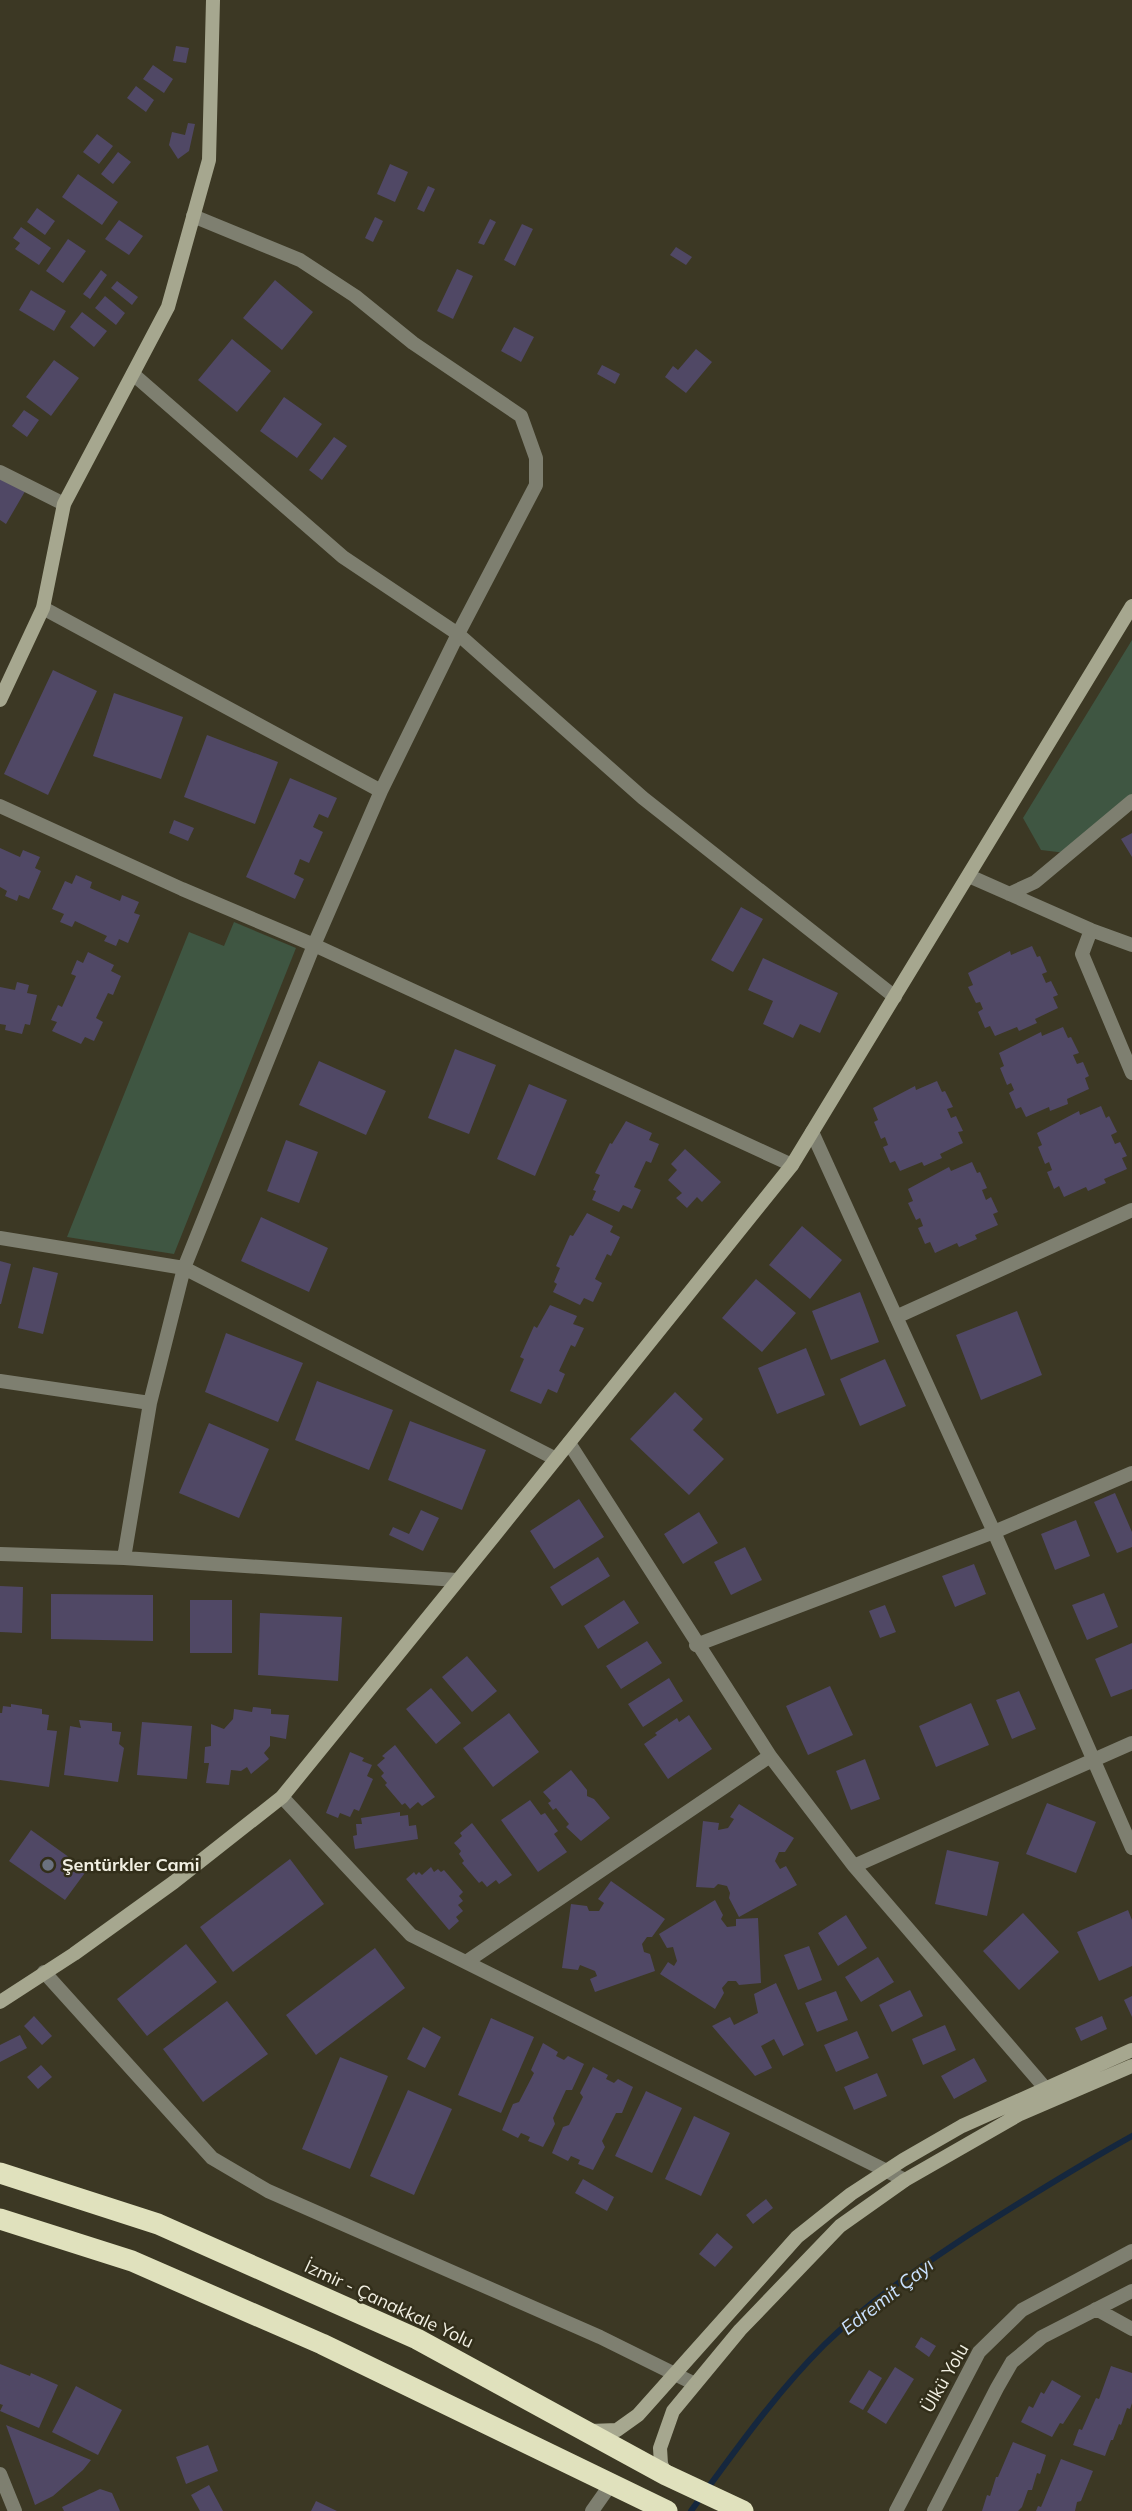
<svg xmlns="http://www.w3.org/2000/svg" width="1132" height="2511" font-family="Mulish,sans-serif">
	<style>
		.green { fill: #3f5642 }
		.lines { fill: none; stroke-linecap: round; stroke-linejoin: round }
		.stream { stroke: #15273e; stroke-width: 6 }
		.building { fill: #504865 }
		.street { stroke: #7e7f70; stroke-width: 14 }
		.secondary { stroke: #a6a78f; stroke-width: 14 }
		.highway { stroke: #e0e1bd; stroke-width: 21 }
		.worship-dot { fill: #6b7280; stroke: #322e1a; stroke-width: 2.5 }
		.labels { text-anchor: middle; stroke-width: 5; stroke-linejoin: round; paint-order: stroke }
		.poi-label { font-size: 18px; font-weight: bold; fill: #f2f0e3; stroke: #322e1a; text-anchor: start }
		.street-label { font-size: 18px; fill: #f2f0e3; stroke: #322e1a }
		.water-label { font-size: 19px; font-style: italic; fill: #cae2ff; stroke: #322e1a }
	</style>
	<rect width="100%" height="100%" fill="#3c3824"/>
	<!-- green -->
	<path class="green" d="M1132 640V797L1066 853 1041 850 1023 818Z
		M234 922 296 948 174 1254 67 1237 189 932 224 946Z"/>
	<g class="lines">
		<!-- stream -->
		<path class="stream" d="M691 2511C733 2454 774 2395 824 2345 869 2301 920 2267 973 2232 1025 2199 1078 2166 1132 2136"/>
	</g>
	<!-- building -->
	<path class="building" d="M176 46 189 48 186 63 173 61Z
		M153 65 173 79 164 93 143 79Z
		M136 86 154 100 146 112 127 98Z
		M188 123 195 124 189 151 178 159 169 145 172 132 185 135Z
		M97 134 113 146 99 164 83 152Z
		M118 152 131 162 113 184 101 174Z
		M390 164 408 172 395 202 377 194Z
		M78 174 118 202 102 225 62 197Z
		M428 186 435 189 424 212 417 209Z
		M37 208 55 221 45 235 27 222Z
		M375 217 383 221 373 242 365 238Z
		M490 219 496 222 484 245 478 243Z
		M119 220 143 236 129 255 105 239Z
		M522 224 533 229 515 266 504 260Z
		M21 227 51 248 39 265 15 249 20 243 13 238Z
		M68 239 86 251 63 283 46 271Z
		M676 247 692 257 686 265 670 255Z
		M457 269 473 276 453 319 437 311Z
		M101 270 107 275 90 299 83 294Z
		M275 280 313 312 282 350 243 318Z
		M117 281 138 297 132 305 111 288Z
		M31 290 66 311 54 331 19 310Z
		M105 296 125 313 116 325 95 308Z
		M82 312 107 331 94 347 70 327Z
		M514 327 534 337 521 362 501 351Z
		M232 339 271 371 237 412 198 380Z
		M696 349 712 362 686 393 665 377 673 366 678 370Z
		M54 360 79 378 51 416 26 397Z
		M602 365 620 374 615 384 597 374Z
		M284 397 322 424 297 458 260 431Z
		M24 410 39 420 27 437 12 426Z
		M334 437 347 446 322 480 309 470Z
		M0 479 27 488 6 524 0 520Z
		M53 670 97 691 48 795 4 774Z
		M114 693 183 717 161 779 93 756Z
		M207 735 278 762 255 824 184 797Z
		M290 778 337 798 328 818 319 814 313 827 323 832 309 863 300 859 294 874 304 879 295 899 246 877Z
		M174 820 194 828 188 841 169 833Z
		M1132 833V857L1121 839Z
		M0 848 20 857 23 850 40 857 35 868 41 871 29 899 19 895 17 901 5 896 7 891 0 887Z
		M76 875 92 882 90 888 120 901 122 895 139 902 134 913 140 915 128 943 119 939 116 946 104 941 107 936 75 921 72 927 60 922 64 914 52 909 65 881 72 884Z
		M741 907 763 919 733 972 711 960Z
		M1032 946 1037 957 1040 956 1047 972 1042 974 1046 983 1051 981 1058 995 1053 997 1058 1008 1035 1019 1037 1023 1019 1031 1017 1027 995 1036 990 1026 985 1028 978 1012 983 1009 980 1002 976 1003 968 987 973 985 968 973 1010 951 1011 955Z
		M88 952 114 965 111 971 121 976 113 995 108 993 96 1018 103 1022 94 1041 85 1037 81 1044 52 1031 57 1022 51 1020 58 1005 62 1007 76 976 71 974 77 960 83 963Z
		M763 958 838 993 820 1033 800 1024 793 1038 763 1024 773 1001 748 990Z
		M17 982 29 985 27 993 37 995 30 1025 25 1024 22 1034 5 1030 6 1025 0 1024V987L15 990Z
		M1063 1027 1068 1038 1071 1037 1079 1053 1073 1055 1077 1064 1083 1062 1089 1076 1085 1078 1089 1089 1067 1099 1068 1104 1050 1111 1049 1107 1026 1117 1021 1107 1016 1109 1009 1093 1014 1090 1011 1083 1007 1085 1000 1068 1004 1066 999 1053 1041 1032 1042 1036Z
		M455 1049 496 1065 469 1134 428 1118Z
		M319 1061 386 1091 366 1135 299 1105Z
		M937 1081 942 1092 945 1091 953 1107 947 1109 951 1118 956 1116 963 1131 958 1132 963 1143 940 1154 942 1158 924 1166 922 1162 900 1171 895 1161 890 1163 883 1147 888 1145 885 1137 881 1139 874 1122 878 1120 873 1108 915 1086 916 1090Z
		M529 1084 567 1100 535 1176 497 1159Z
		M1101 1106 1106 1118 1109 1116 1117 1132 1111 1135 1115 1144 1120 1142 1127 1156 1122 1158 1127 1169 1104 1179 1106 1183 1088 1191 1086 1187 1064 1197 1059 1186 1054 1189 1047 1172 1052 1170 1049 1162 1045 1164 1038 1147 1042 1145 1037 1133 1079 1111 1080 1115Z
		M626 1121 652 1133 649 1140 659 1144 651 1163 646 1161 634 1187 641 1190 632 1209 623 1205 619 1212 592 1200 596 1191 593 1190 600 1175 595 1173 610 1143 612 1144Z
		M286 1140 318 1152 299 1203 267 1191Z
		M685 1149 721 1182 702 1202 697 1197 687 1208 676 1198 682 1193 668 1180 677 1170 671 1164Z
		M972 1162 977 1173 980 1172 987 1188 982 1190 986 1200 991 1197 998 1212 993 1214 998 1225 975 1235 977 1239 959 1247 957 1243 935 1253 930 1242 925 1244 918 1228 923 1226 920 1218 916 1220 908 1203 913 1201 908 1189 949 1167 951 1171Z
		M587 1213 613 1226 610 1232 620 1237 611 1256 607 1254 595 1279 602 1283 593 1302 584 1298 580 1305 553 1292 557 1284 554 1282 560 1268 556 1266 570 1235 573 1236Z
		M261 1217 328 1248 309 1292 241 1261Z
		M802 1226 842 1260 810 1299 769 1265Z
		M0 1261 11 1264 1 1304H0Z
		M33 1267 58 1273 43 1334 18 1328Z
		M756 1279 796 1313 762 1352 722 1318Z
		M860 1292 879 1342 831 1360 812 1311Z
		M550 1305 577 1316 573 1324 584 1328 575 1347 571 1345 559 1371 565 1374 557 1393 548 1389 541 1404 510 1391 524 1359 520 1357 534 1326 537 1328Z
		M1017 1311 1042 1375 981 1400 956 1335Z
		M226 1333 303 1363 278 1422 205 1392Z
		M806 1348 825 1395 777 1414 758 1368Z
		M885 1359 906 1406 860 1426 840 1379Z
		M317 1381 393 1410 369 1470 295 1440Z
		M675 1392 703 1419 693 1430 724 1459 689 1495 630 1439Z
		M410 1421 486 1450 462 1510 388 1480Z
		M209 1423 269 1449 239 1518 179 1493Z
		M1115 1493 1132 1532V1547L1117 1553 1094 1502Z
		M579 1499 604 1537 554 1569 530 1531Z
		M421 1510 439 1518 423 1551 389 1535 393 1527 409 1534Z
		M699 1512 718 1543 683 1564 664 1534Z
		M1076 1520 1090 1556 1055 1570 1041 1534Z
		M745 1547 762 1580 731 1595 714 1562Z
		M598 1557 610 1576 562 1606 550 1587Z
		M974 1564 986 1594 955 1607 942 1576Z
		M0 1586 23 1587 22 1633 0 1632Z
		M1104 1593 1118 1627 1087 1640 1072 1605Z
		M51 1594 153 1595V1641L51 1639Z
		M190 1600H232V1653H190Z
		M624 1600 639 1623 598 1649 584 1626Z
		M885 1605 896 1632 880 1638 869 1611Z
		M260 1613 342 1617 338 1681 258 1675Z
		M647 1641 662 1663 621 1689 606 1666Z
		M1132 1643V1689L1111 1697 1095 1659Z
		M467 1656 497 1691 472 1712 442 1677Z
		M669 1678 683 1701 643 1727 628 1704Z
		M830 1686 853 1735 808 1755 786 1706Z
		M431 1688 461 1723 436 1744 406 1709Z
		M1019 1691 1036 1729 1012 1739 996 1700Z
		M971 1703 989 1745 936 1767 919 1726Z
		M11 1704 42 1709V1714L49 1715 47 1730 57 1731 49 1787 0 1780V1713H2L3 1706 11 1707Z
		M253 1707 271 1709V1714L289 1715 286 1739 270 1736V1746L264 1753 269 1759 251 1774 247 1767 241 1771 231 1770 229 1785 206 1783 209 1763H204L205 1747 211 1746V1724L224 1729 233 1719 234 1709 252 1712Z
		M509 1713 539 1752 493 1787 463 1748Z
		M689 1715 712 1749 668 1779 644 1744 657 1735 655 1733 677 1718 679 1722Z
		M79 1720 112 1723V1731L121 1732 119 1744 124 1748 118 1782 64 1775 70 1726 81 1728Z
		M142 1722 192 1726 187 1779 137 1775Z
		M395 1745 435 1797 422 1806 418 1802 410 1809 405 1803 402 1805 385 1785 387 1783 381 1776 384 1773 377 1765 385 1758 382 1756Z
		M350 1752 364 1758 362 1761 372 1765 367 1776 373 1779 359 1811 354 1809 350 1817 340 1813 338 1818 326 1813Z
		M865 1759 880 1799 851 1810 836 1771Z
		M571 1770 587 1790V1796L594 1799 610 1818 581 1841 566 1827 569 1824 556 1808 553 1810 548 1803 551 1801 543 1792Z
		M530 1800 541 1815 545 1813 558 1831 554 1834 567 1852 538 1872 501 1820Z
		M1047 1803 1096 1822 1076 1873 1026 1854Z
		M739 1804 794 1838 785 1852H779L775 1861 780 1869 786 1866 797 1885 739 1917 729 1898 730 1893 727 1886 718 1884 714 1888 696 1887 703 1821 719 1823 718 1830 728 1828 734 1819 730 1817Z
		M400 1812V1816L408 1815 409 1826 416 1825 418 1839 355 1849 353 1836 357 1835 356 1824H362L361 1818Z
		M472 1823 512 1875 499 1884 496 1880 487 1887 482 1881 479 1883 462 1863 464 1861 459 1854 461 1851 454 1843 462 1836 460 1833Z
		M31 1830 87 1870 65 1900 9 1861Z
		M947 1850 999 1862 987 1916 935 1904Z
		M290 1859 324 1904 233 1972 200 1927Z
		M431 1867 434 1872 438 1869 441 1872 444 1870 463 1892 459 1896 463 1901 458 1905 463 1911 456 1917 459 1921 449 1930 406 1879 414 1872 416 1875 419 1872 422 1875Z
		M611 1881 665 1919 652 1937H647L642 1944 644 1952 650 1954 655 1971 595 1992 590 1979 597 1976 595 1971 580 1965 578 1970 562 1968 571 1904 587 1906 589 1911H599L604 1903 598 1899Z
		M715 1900 723 1915 721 1919 727 1927 736 1926V1919L758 1918 761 1983 739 1985 736 1981H728L722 1988 724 1993 715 2009 660 1974 668 1962 674 1966 677 1961 673 1947 667 1948 659 1934Z
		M1128 1910 1132 1920V1966L1099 1981 1077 1932Z
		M1023 1913 1059 1952 1019 1990 983 1951Z
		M846 1915 867 1948 838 1966 818 1933Z
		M186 1944 217 1982 147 2036 117 1999Z
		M809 1946 822 1980 798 1990 784 1955Z
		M375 1948 405 1988 316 2055 286 2015Z
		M878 1957 894 1982 861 2002 845 1977Z
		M776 1983 804 2045 783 2056 774 2039 761 2046 772 2068 755 2076 712 2026 730 2017 734 2025 758 2013 754 1994Z
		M910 1990 923 2016 892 2032 879 2005Z
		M836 1991 848 2020 817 2032 805 2003Z
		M1132 1996V2017L1124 2000Z
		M227 2001 268 2054 203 2102 163 2049Z
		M34 2016 52 2036 42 2045 24 2026Z
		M1102 2016 1107 2029 1081 2041 1075 2028Z
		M491 2018 534 2037 501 2113 458 2095Z
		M945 2025 956 2050 923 2065 912 2039Z
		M423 2027 441 2037 425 2068 407 2059Z
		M857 2031 869 2058 836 2072 824 2045Z
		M20 2035 27 2048 0 2062V2045Z
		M543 2043 558 2052 556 2056 564 2060 568 2056 584 2064 572 2090H566L553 2118 555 2124 543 2147 528 2141 530 2137 521 2133 518 2138 502 2130 513 2104 519 2102 534 2073 531 2070Z
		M340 2057 388 2076 350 2169 302 2149Z
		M974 2058 987 2081 954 2099 941 2076Z
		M41 2065 52 2077 38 2089 27 2077Z
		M593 2067 608 2075 606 2079 614 2083 618 2079 633 2087 622 2113H616L602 2141 605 2147 593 2170 578 2164 580 2160 571 2156 568 2161 552 2153 563 2127 569 2125 583 2097 580 2093Z
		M877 2073 887 2096 854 2110 844 2087Z
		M408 2090 452 2109 414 2195 370 2176Z
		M646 2091 682 2108 652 2173 615 2156Z
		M694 2116 730 2133 701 2196 665 2179Z
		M583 2179 614 2197 607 2211 575 2193Z
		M766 2199 773 2208 753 2224 746 2215Z
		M717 2233 733 2247 715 2267 699 2254Z
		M921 2337 936 2346 929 2357 915 2347Z
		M0 2364 30 2376 31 2373 58 2385 39 2428 0 2411 3 2405 0 2404Z
		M1111 2366 1132 2373V2403L1130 2409 1127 2408 1121 2425 1119 2424 1113 2440H1111L1105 2456 1073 2445 1079 2429 1082 2430 1096 2398 1099 2399Z
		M895 2367 914 2379 886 2424 867 2412Z
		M869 2370 882 2378 863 2410 849 2402Z
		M1052 2380 1081 2396 1063 2424 1060 2423 1052 2437 1021 2422 1029 2406 1033 2408 1041 2392 1044 2394Z
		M76 2386 122 2410 98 2455 52 2432Z
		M6 2425 91 2460 83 2470 53 2496 35 2505Z
		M1013 2442 1046 2455 1040 2474 1037 2473 1032 2490H1028L1022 2507 1018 2511H982L987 2495 990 2496 996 2477H998Z
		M208 2445 218 2471 186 2484 176 2457Z
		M1061 2459 1093 2471 1081 2501 1077 2502 1075 2511H1036L1038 2506 1041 2507Z
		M209 2485 223 2511H200L191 2495Z
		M100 2489 112 2493 120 2511H64L62 2507Z
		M316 2501 337 2511H311Z"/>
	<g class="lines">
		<!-- street -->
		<path class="street" d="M133 374 343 557 458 634 643 798 895 997
			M0 472 64 504
			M43 608 381 791
			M0 806 182 889 314 945 792 1165
			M969 876 1091 930 1132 945
			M1009 894 1035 882 1132 801
			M1091 930 1082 954 1132 1073
			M812 1132 994 1532 1132 1848
			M0 1238 184 1268 556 1459
			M896 1317 1132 1210
			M0 1381 150 1403
			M569 1443 770 1756 854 1866 1052 2096
			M0 1554 124 1558 150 1403 184 1268 314 945 381 791 458 634 536 485V458L521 416 413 343 355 296 300 260 193 216
			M124 1558 457 1580
			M696 1645 994 1532 1132 1473
			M282 1797 411 1935 905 2180
			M854 1866 1132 1743
			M466 1962 770 1756
			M44 1972 212 2158 268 2191 600 2337 695 2384
			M1096 2309 1132 2329
			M0 2474 15 2511
			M592 2511 611 2484
			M896 2511 979 2352 1022 2310 1132 2251
			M934 2511 997 2388 1012 2362 1042 2337 1132 2291"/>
		<!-- secondary -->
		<path class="secondary" d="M0 700 43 608 64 504 168 307 209 160 213 0
			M0 2002 74 1954 174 1882 282 1797 494 1536 792 1165 1132 606
			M590 2431 617 2430 638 2415 797 2237 851 2194 903 2160 962 2126 1132 2050
			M666 2475 661 2464 660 2448 673 2411 740 2330 840 2226 905 2180 1020 2114 1132 2066"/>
		<!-- highway -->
		<path class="highway" d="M0 2173 158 2224 417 2339 666 2475 743 2511
			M0 2219 132 2261 322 2344 667 2511"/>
	</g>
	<!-- markers -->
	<circle class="worship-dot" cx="48" cy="1865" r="7"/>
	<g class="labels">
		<!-- poi labels -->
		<g class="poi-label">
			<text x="62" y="1871">Şentürkler Cami</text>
		</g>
		<!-- street labels -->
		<g class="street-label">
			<text transform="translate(389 2304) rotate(25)" y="6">İzmir - Çanakkale Yolu</text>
			<text transform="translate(945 2378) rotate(-60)" y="6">Ülkü Yolu</text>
		</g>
		<!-- water labels -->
		<g class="water-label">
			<text transform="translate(887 2296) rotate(-38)" y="7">Edremit Çayı</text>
		</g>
	</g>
</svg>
